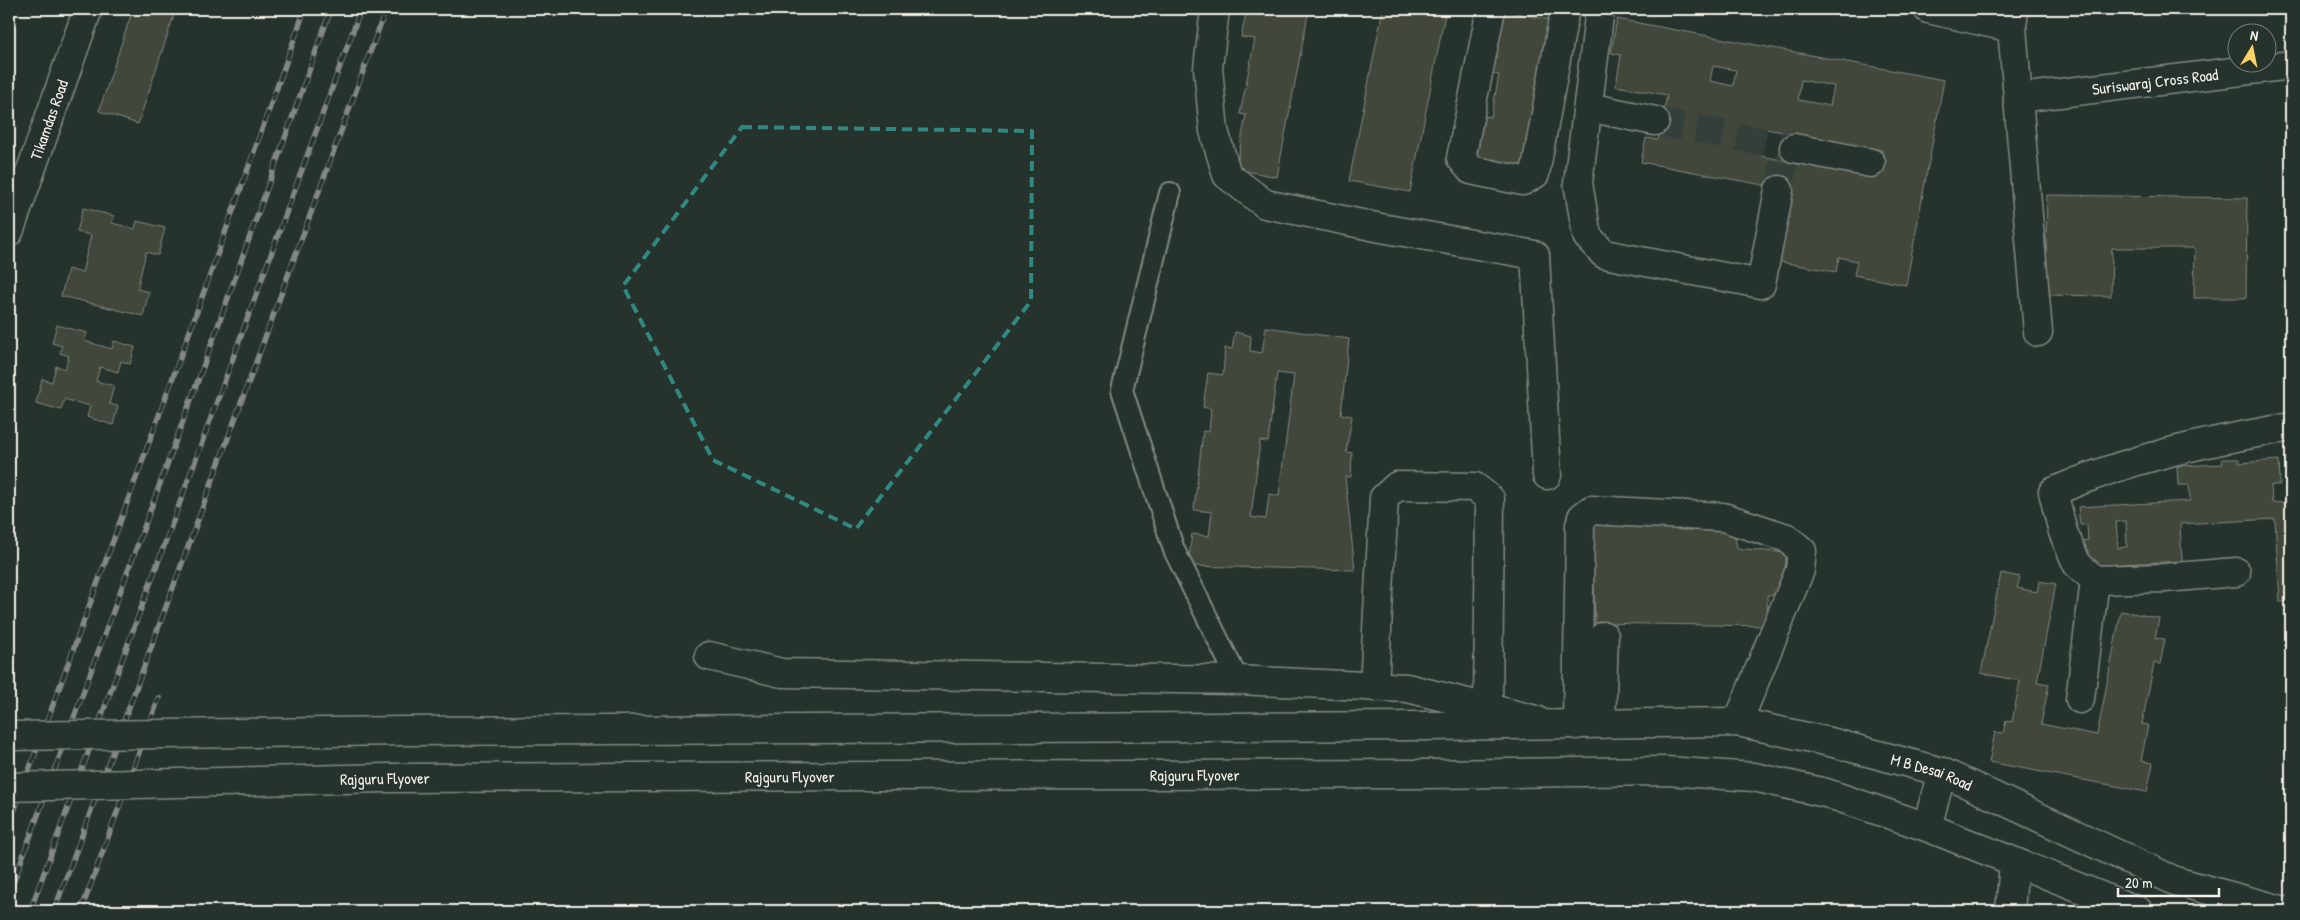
<svg xmlns="http://www.w3.org/2000/svg" width="2300" height="920" font-family="'Patrick Hand',sans-serif">
	<style>
		.building { fill: #635f4c; stroke: #f4f1e8; fill-rule: evenodd }
		.lines { fill: none; stroke-linecap: round; stroke-linejoin: round }
		.street-tunnel { stroke: #455049; stroke-width: 28; stroke-dasharray: 28 14; stroke-linecap: butt }
		.lane-casing { stroke: #f4f1e8; stroke-width: 24 }
		.street-casing { stroke: #f4f1e8; stroke-width: 31 }
		.secondary-casing { stroke: #f4f1e8; stroke-width: 31 }
		.lane { stroke: #26332d; stroke-width: 20 }
		.street { stroke: #26332d; stroke-width: 28 }
		.secondary { stroke: #26332d; stroke-width: 28 }
		.rail-casing { stroke: #f4f1e8; stroke-width: 5.5 }
		.rail { stroke: #26332d; stroke-width: 4; stroke-dasharray: 11; stroke-linecap: butt }
		.secondary-bridge-casing { stroke: #f4f1e8; stroke-width: 31; stroke-linecap: butt }
		.secondary-bridge { stroke: #26332d; stroke-width: 28 }
		.marked { fill: none; stroke: #318880; stroke-width: 4; stroke-dasharray: 10 6; stroke-linejoin: round }
		.labels { text-anchor: middle; stroke-width: 4.5; stroke-linejoin: round; paint-order: stroke }
		.street-label { font-size: 16px; fill: #f4f1e8; stroke: #26332d }
	</style>
	<rect width="100%" height="100%" fill="#26332d"/>
	<filter id="ink" filterUnits="userSpaceOnUse"><feTurbulence type="fractalNoise" baseFrequency=".02" numOctaves="2"/><feDisplacementMap in="SourceGraphic" scale="10" xChannelSelector="R" yChannelSelector="G"/><feConvolveMatrix kernelMatrix="1 2 1 2 8 2 1 2 1" color-interpolation-filters="sRGB"/></filter>
	<g filter="url(#ink)">
		<!-- building -->
		<path class="building" d="M133 9H176L138 124 99 111Z
			M1247 9H1309L1277 177 1236 169 1246 115 1240 114 1255 39 1241 37Z
			M1383 9H1446L1410 192 1349 181Z
			M1505 11 1551 20 1522 171 1476 162 1484 116 1491 117 1499 75 1492 74Z
			M1617 19 1944 80 1906 285 1854 275 1857 261 1839 257 1836 272 1770 260 1784 189 1641 162 1646 138 1658 140 1667 95 1616 86 1621 55 1611 53ZM1713 66 1736 70 1733 86 1710 81ZM1801 80 1834 86 1830 106 1798 100ZM1766 129 1882 150 1877 177 1761 156Z
			M2047 195 2247 198 2246 298H2194L2195 248H2112L2111 296 2045 295Z
			M83 208 114 216 112 223 135 229 137 221 165 228 158 255 146 252 137 289 149 292 143 316 61 296 68 269 82 273 91 235 77 232Z
			M57 325 87 333 84 341 112 349 114 341 135 347 130 364 121 361 118 372 100 367 96 381 114 386 109 404 118 406 113 425 87 417 90 406 64 399 61 410 36 403 42 379 52 382 56 366 65 369 69 356 60 353 62 346 52 343Z
			M1266 327 1349 339 1341 414 1352 416 1346 452 1352 453 1351 477H1345L1355 570 1188 566 1192 534 1209 536 1212 512 1194 510 1203 431 1209 432 1211 409 1203 407 1208 373 1223 375 1225 348 1232 349 1235 332 1251 336 1250 351 1262 353ZM1277 373 1294 375 1279 496 1269 494 1266 519 1251 517 1260 441 1268 442Z
			M2222 459H2239V463L2279 460 2280 485H2271L2272 503 2289 502 2291 511V601L2280 602 2275 519 2180 524 2182 561 2082 566 2081 541 2088 540 2087 525H2080L2078 507 2190 501 2189 485H2178L2177 466 2223 464ZM2126 521 2127 547 2118 548 2116 522Z
			M1592 522 1733 527 1737 548 1795 554 1787 594 1767 595 1768 626 1595 623Z
			M2001 573 2020 577 2017 588 2037 592 2039 581 2056 584 2037 682 2049 684 2041 724 2097 735 2121 611 2159 618 2155 638 2165 639 2160 664 2154 663 2142 724 2148 725 2141 761 2153 763 2147 792 1989 762 1995 732 2003 733 2006 721 2012 722 2020 681 1981 673Z"/>
		<g class="lines">
			<!-- street-tunnel -->
			<path class="street-tunnel" d="M1655 121 1794 148
				M1779 190 1785 156"/>
			<!-- lane casing -->
			<g class="lane-casing">
				<path id="lane" d="M1170 193 1122 390 1174 550 1238 680"/>
			</g>
			<!-- street casing -->
			<g class="street-casing">
				<g id="street">
					<path d="M1215 9 1208 68 1214 131 1227 175 1265 204 1381 228 1535 255 1547 475"/>
					<path d="M1491 9 1461 158 1471 170 1523 181 1535 174 1565 9"/>
					<path d="M1600 9 1578 183 1587 236 1604 254 1761 284 1779 190"/>
					<path d="M1928 9 2012 28"/>
					<path d="M2014 9 2012 28 2038 332"/>
					<path id="s1" d="M2018 98 2291 65"/>
					<path d="M1588 107 1655 121"/>
					<path d="M1794 148 1871 163"/>
					<path id="s2" d="M9 232 88 9"/>
					<path d="M2236 572 2165 578 2095 580 2077 564 2063 532 2053 492C2129 458 2209 441 2291 427"/>
					<path d="M709 656 782 673 1238 680 1407 688 1536 720"/>
					<path d="M1374 687 1384 498 1397 486 1475 487 1490 499 1488 709"/>
					<path d="M2080 699 2095 580"/>
					<path d="M1601 724 1604 636"/>
					<path d="M1577 725 1580 525 1582 517 1591 510 1723 517 1787 538 1802 551 1800 570 1738 722"/>
					<path d="M1927 827 1942 772"/>
					<path d="M2010 911 2014 862"/>
				</g>
			</g>
			<!-- secondary casing -->
			<g class="secondary-casing">
				<g id="secondary">
					<path id="s3" d="M1427 726 1738 722 1834 743 1942 772 2175 881 2285 911"/>
					<path d="M1425 774 1666 771 1754 777 1826 793 1927 827 2138 911"/>
				</g>
			</g>
			<!-- lane -->
			<use href="#lane" class="lane"/>
			<!-- street -->
			<use href="#street" class="street"/>
			<!-- secondary -->
			<use href="#secondary" class="secondary"/>
			<!-- rail casing -->
			<g class="rail-casing">
				<path id="rail" d="M9 825 191 328 305 9
					M9 894 214 337 331 9
					M30 911 361 9
					M54 911 386 9
					M81 911 159 698"/>
			</g>
			<!-- rail -->
			<use href="#rail" class="rail"/>
			<!-- secondary-bridge casing -->
			<g class="secondary-bridge-casing">
				<g id="secondary-bridge">
					<path d="M9 736 408 731 1427 726"/>
					<path id="s4" d="M9 787 387 778 1425 774"/>
				</g>
			</g>
			<!-- secondary-bridge -->
			<use href="#secondary-bridge" class="secondary-bridge"/>
		</g>
	</g>
	<!-- marked area -->
	<path d="M0 0H2300V920H0ZM742 127 1032 131 1031 301 856 529 713 460 623 286Z" fill="#26332d" fill-opacity=".55" fill-rule="evenodd"/>
	<path class="marked" d="M742 127 1032 131 1031 301 856 529 713 460 623 286Z"/>
	<g class="labels">
		<!-- street labels -->
		<g class="street-label">
			<text dy="6" stroke="none"><textPath href="#s1" startOffset="138">Suriswaraj Cross Road</textPath></text>
			<text dy="6" stroke="none"><textPath href="#s2" startOffset="119">Tikamdas Road</textPath></text>
			<text dy="6" stroke="none"><textPath href="#s3" startOffset="511">M B Desai Road</textPath></text>
			<text dy="6" stroke="none"><textPath href="#s4" startOffset="1186">Rajguru Flyover</textPath></text>
			<text dy="6" stroke="none"><textPath href="#s4" startOffset="781">Rajguru Flyover</textPath></text>
			<text dy="6" stroke="none"><textPath href="#s4" startOffset="376">Rajguru Flyover</textPath></text>
		</g>
	</g>
	<!-- margin -->
	<rect width="2300" height="920" fill="none" stroke="#26332d" stroke-width="30"/>
	<rect x="15" y="15" width="2270" height="890" fill="none" stroke="#f4f1e8" stroke-width="2" filter="url(#ink)"/>
	<!-- north arrow -->
	<g transform="translate(2252 48) rotate(10)"><circle r="24" fill="#26332d" stroke="#787f78"/>
	<path d="M0-4L9 19L0 12L-9 19Z" fill="#ffd166"/>
	<text y="-8" font-size="14" font-weight="bold" text-anchor="middle" fill="#f4f1e8">N</text>
	</g>
	<!-- scale -->
	<path d="M2118 888v8h101v-8" fill="none" stroke="#f4f1e8" stroke-width="2.5"/>
	<text x="2125" y="888" font-size="15" fill="#f4f1e8" stroke="#26332d" stroke-width="4" paint-order="stroke">20 m</text>
</svg>
